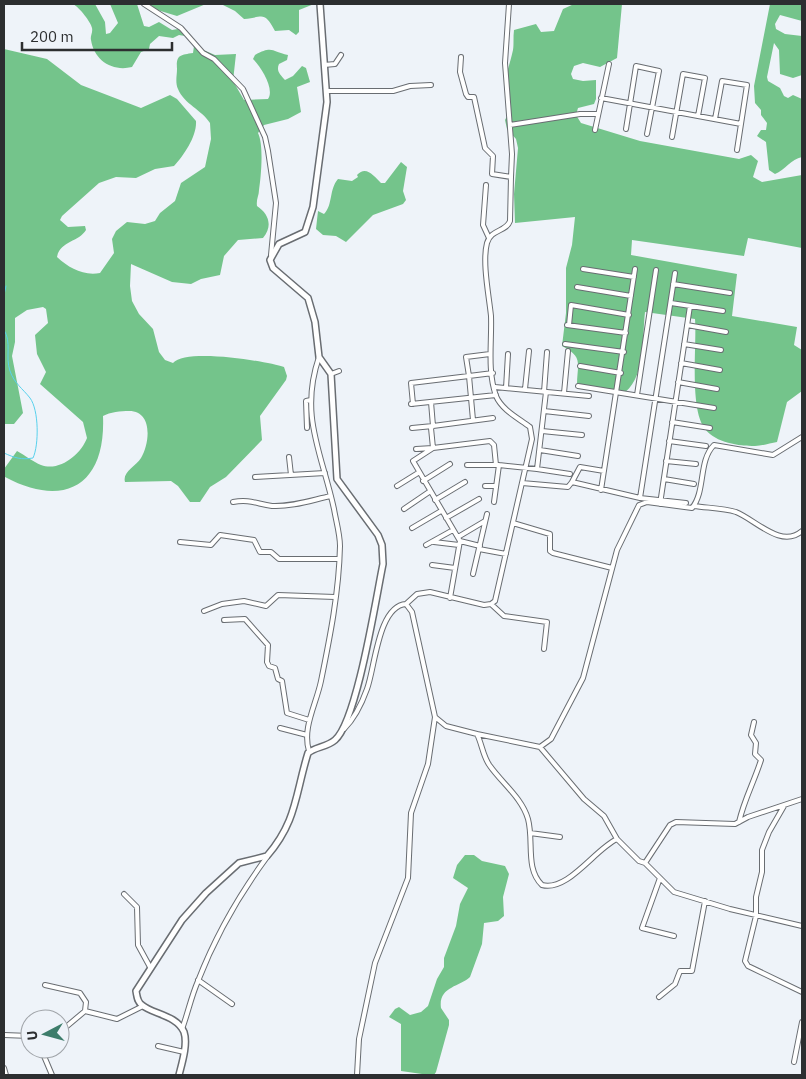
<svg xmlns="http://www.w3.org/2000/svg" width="806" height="1079" font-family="'IBM Plex Sans',sans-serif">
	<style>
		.forest { fill: #74c48b }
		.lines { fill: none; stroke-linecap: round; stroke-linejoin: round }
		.stream { stroke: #58d1ed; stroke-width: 1 }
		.minor-casing { stroke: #696d72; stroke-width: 6 }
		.tertiary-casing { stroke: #696d72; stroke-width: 8 }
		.minor { stroke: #fff; stroke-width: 4 }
		.tertiary { stroke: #fff; stroke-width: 5 }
	</style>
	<rect width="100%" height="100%" fill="#eef3f9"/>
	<!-- forest -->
	<path class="forest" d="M73 4H95L105 22 106 34 110 33 118 23 110 4H137L144 26 149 27 159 22 172 30 178 29 185 36 179 35 173 38 159 36 150 44 149 49 141 52 132 67C112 72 94 60 91 40 90 36 93 33 92 28 91 22 79 7 73 4Z
		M148 4H206L177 16 154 9Z
		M221 4H314L299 10V32L296 35 289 30 275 31C264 11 264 17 244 19L235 11Z
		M574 4H622L617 58 600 67 583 63 574 66 571 74 573 79 583 81 596 80V99L594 104 578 108 576 115 581 123 640 141 739 159 751 155 758 161 753 177 762 182 802 175V248L748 238 744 256 632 240 631 255 737 274 732 316 797 327 794 345 802 350V391L787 402 777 442C770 443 762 446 755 446 739 446 716 443 705 429 689 409 697 345 695 319L645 312C642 338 646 381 621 395L577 385C577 364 584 357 562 346L566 313V268L572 245 575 217 515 223 514 194 518 148 516 139 507 129 505 120 511 108C500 82 507 77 513 50 514 44 513 37 514 30L536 24 541 32 554 31 563 9Z
		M770 4H802V21L780 15 775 24 776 29 785 34 802 36V75L793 78 780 74 779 50 774 43 767 77 768 81 780 88 784 96 788 98 793 95 802 99V157C791 159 785 170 775 174L769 170 766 142 757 136 761 130H766L767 123 761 115V110L755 103 754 86Z
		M194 46 215 55 236 54 233 81 244 100 268 99C275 89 261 67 253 59L255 55C273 45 272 52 288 55L287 60 279 64C276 71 280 74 285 80L293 76 302 66 306 68 310 82 297 87 301 112 288 119 264 125 258 133C264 145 261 177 259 190 259 196 256 199 257 206 269 214 273 226 263 238L238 240 224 256 220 275 201 279 191 284 172 282 131 264 130 286 132 301 139 314 153 329 159 352 165 360 173 363C186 348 266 361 284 367L287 376 286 380 260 416 262 440 226 477 210 487 200 502H190L178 486 171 481 125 482C122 472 136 466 141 458 150 443 153 411 129 411 121 411 110 412 103 416 106 485 65 509 5 477L4 469 17 451C25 455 33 462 41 465 60 472 81 454 87 438L83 422 40 384 46 372 37 354 35 335 48 323 46 309 43 307 27 310 15 318V342L12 356 23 413 14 424H4V49L47 59 81 85 141 108 170 95 177 99 196 121C197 136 184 155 174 166L155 169 136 178 116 177 99 183 62 216 60 220 68 227 85 226 86 230C79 242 60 241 57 257 69 268 83 276 100 273L114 253 112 239 116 231 127 222 145 224 155 221 160 213 175 201 181 183 205 167 211 139 210 123C202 110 184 104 178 89 175 82 177 76 177 69 176 55 180 55 193 53Z
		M401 162 407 167 403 191 406 200 403 204 373 215 346 242 336 236 323 235 316 229 318 211 324 214C333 205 329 189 338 179L352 181 358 177 357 175C366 165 374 176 381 183H385Z
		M465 855H474L482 861 505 866 509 874 503 897 504 916 498 921 484 923 482 944 470 977C459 987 438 987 441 1008L449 1020V1025L436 1072 434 1075H429L401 1071V1024L389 1017 395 1009 399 1007 410 1015 421 1012 428 1006 437 979 444 967V958L456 926 460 904 468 888 453 878 457 865Z"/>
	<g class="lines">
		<!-- stream -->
		<path class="stream" d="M4 295 6 286
			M4 330C12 342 5 357 10 371 14 383 23 389 30 398 39 410 39 445 33 458 21 460 15 458 4 453"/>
		<!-- minor casing -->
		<g class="minor-casing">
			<path id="minor" d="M144 4 181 28 203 53 214 59 243 89 265 137 268 151 276 203 271 255
				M509 4 505 63 512 154 511 177
				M324 65 335 64 341 55
				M326 91H393L410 86 431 85
				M601 98 741 124
				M715 119 722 81 747 85 737 150
				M510 125 580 114H598
				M626 129 636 66 659 71 647 134
				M595 130 609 64
				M672 137 683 74 705 78 698 116
				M486 185 483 225 489 238
				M583 269 634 277
				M673 284 730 293
				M577 287 631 296
				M671 303 723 311
				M567 325 626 333
				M569 325 571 305 629 315
				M687 325 726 332
				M565 344 624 352
				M684 344 721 350
				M681 363 720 370
				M580 366 621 373
				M331 374 339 371
				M678 382 717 389
				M578 386 714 408
				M495 387 589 396
				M506 388 508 354
				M525 389 529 351
				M544 392 547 352
				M564 393 568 351
				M637 395 656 270
				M411 404 496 395
				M413 404 411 383 469 376 466 357 490 354
				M544 411 589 416
				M473 420 469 376 493 373
				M672 422 710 428
				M307 428 306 401 311 400
				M412 428 433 426 431 402
				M542 431 582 435
				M669 441 706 446
				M416 449 433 448 431 428 433 426 493 418
				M540 450 578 456
				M289 457 291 475
				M666 461 696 464
				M467 465H499L537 469 546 392
				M537 469 570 474
				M255 477 325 473
				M664 479 694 484
				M423 481 450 464
				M572 482 580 467 604 471
				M522 483 568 487 572 482 640 498 686 503
				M397 486 418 473
				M485 486H496
				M601 490 635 269
				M640 498 675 273
				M435 500 465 482
				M233 502C250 499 257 504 272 506 292 507 312 500 331 496
				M494 502 499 465
				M660 504 690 306
				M694 506C707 508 723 508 736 512 756 520 781 549 802 531
				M404 509 429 492
				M446 518 479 499
				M513 523 550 534V551L553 553 612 568
				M412 528 441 511
				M458 537 485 521
				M460 541 480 546
				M180 542 211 545 220 535 254 540 260 552H271L279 559H339
				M434 542 459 545
				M426 545 453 530
				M479 549 506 554
				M432 565 455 568
				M473 574 487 514
				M450 598 460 541 413 461 433 448 490 441 494 445 496 465
				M406 604 417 594 430 592 484 605 491 604 495 601 532 439 530 427C518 418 502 410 496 396 487 370 492 342 491 316 489 296 482 262 487 243 491 229 506 232 510 221L511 177 492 174 493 156 485 148 474 97H468L466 94 460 72 461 57
				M491 604 504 616 547 622 544 649
				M204 611 222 604 244 601 266 606 278 595 335 597
				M224 620 245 619 268 645 267 662 269 666 275 668 278 679 282 681 287 713 309 720
				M280 728 307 735
				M344 729C354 719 362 703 367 689 375 668 378 606 406 604L412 612 435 717 446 726 477 734C482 744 483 757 490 766 502 783 522 798 528 819 534 841 525 869 542 885 568 892 595 849 617 839L639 861 645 863 670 825 676 822 735 824 748 817 802 799
				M477 734 540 747 551 739 583 678 617 550 639 505 647 502 692 508C706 491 698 461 714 445L773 455 802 437
				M540 747 584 799 604 816 617 839
				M309 751C302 728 316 705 321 681 330 637 339 592 340 546 340 534 336 521 334 509 322 453 299 416 319 357
				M784 806 769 832 762 850V872L756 897V916L745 961 748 966 802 992
				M739 822C744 800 754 782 761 760L755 754 756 743 751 735 754 722
				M530 833 560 837
				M645 863 674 892 730 909 802 926
				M660 878 642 928 674 936
				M124 894 137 907 138 945 150 967
				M198 980 232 1004
				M45 985 80 993 86 1002 85 1011
				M659 997 675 984 680 971H692L705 901
				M182 1029C188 1013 191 997 198 981 215 937 239 895 267 857
				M60 1032 85 1011 117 1019 143 1006
				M4 1035 30 1036
				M158 1046 184 1052
				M41 1049 52 1075
				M794 1062 802 1022
				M4 1068 6 1075
				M357 1075 359 1039 375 963 408 878 411 813 428 764 435 717"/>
		</g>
		<!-- tertiary casing -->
		<g class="tertiary-casing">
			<path id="tertiary" d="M179 1075C182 1063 188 1044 184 1032 177 1015 152 1014 142 1005 137 1002 137 996 136 991L182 920 206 893 239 863 267 856C297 821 295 795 308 753 315 747 327 747 335 740 357 721 376 598 383 564L382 545 378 535 337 479 331 374 319 357 315 322 308 298 273 268 270 260 279 244 305 232 313 207 327 102 320 4"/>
		</g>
		<!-- minor -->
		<use href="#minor" class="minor"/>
		<!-- tertiary -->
		<use href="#tertiary" class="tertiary"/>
	</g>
	<!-- border -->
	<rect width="806" height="1079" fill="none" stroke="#2c2e30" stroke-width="10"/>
	<!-- north arrow -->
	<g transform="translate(45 1034) rotate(264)"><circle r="24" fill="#eef3f9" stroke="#a0a4a9"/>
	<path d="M0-4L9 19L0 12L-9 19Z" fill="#3d7d6b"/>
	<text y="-8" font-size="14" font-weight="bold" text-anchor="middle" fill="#2c2e30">U</text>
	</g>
	<!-- scale -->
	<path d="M22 42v8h150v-8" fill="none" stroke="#2c2e30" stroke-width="2.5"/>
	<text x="30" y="42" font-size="15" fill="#2c2e30" stroke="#eef3f9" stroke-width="4" paint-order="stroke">200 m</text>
</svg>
